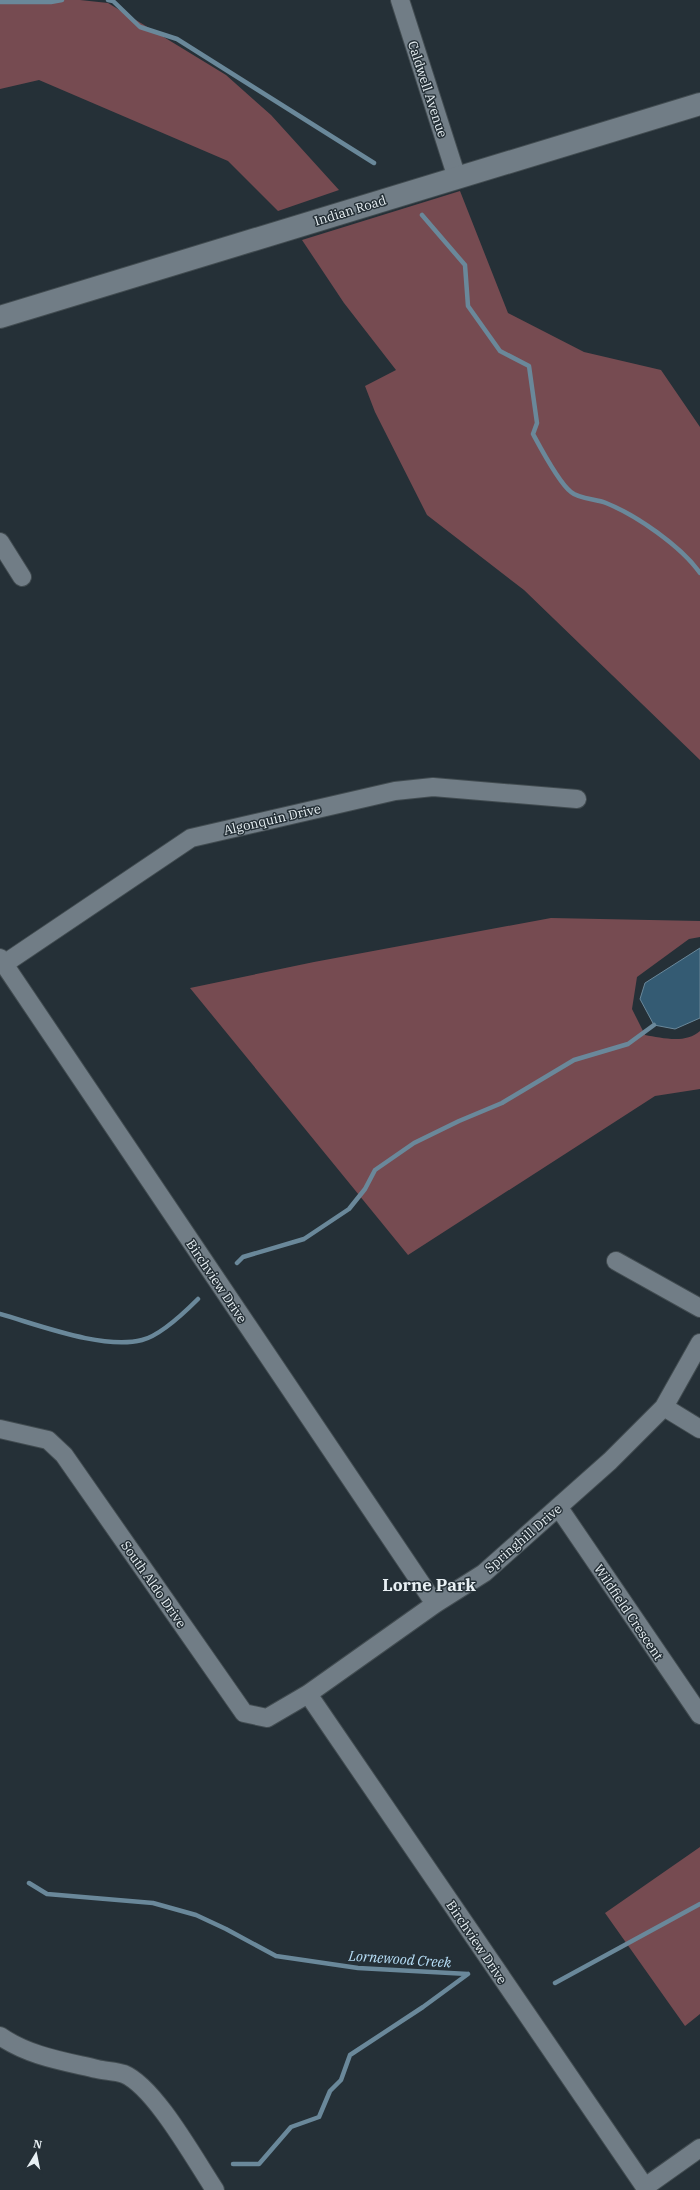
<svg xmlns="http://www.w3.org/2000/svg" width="700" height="2190" font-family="'IBM Plex Serif',serif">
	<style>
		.forest { fill: #764b51 }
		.water { fill: #345b73; stroke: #6a889a }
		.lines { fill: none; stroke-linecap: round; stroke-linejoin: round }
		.stream { stroke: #6a889a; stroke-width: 4.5 }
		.street-casing { stroke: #424c51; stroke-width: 20 }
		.secondary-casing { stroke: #424c51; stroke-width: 24 }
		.street { stroke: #717d86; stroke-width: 18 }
		.secondary { stroke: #717d86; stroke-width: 22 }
		.labels { text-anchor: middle; stroke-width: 3; stroke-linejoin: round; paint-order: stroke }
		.street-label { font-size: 13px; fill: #e8f0f4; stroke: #253037 }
		.water-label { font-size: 14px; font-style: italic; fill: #b9e0f9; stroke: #253037 }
		.district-label { font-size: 17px; font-weight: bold; fill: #e8f0f4; stroke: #253037 }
	</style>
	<rect width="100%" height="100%" fill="#253037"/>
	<!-- forest -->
	<path class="forest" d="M0 0H80L108 3 226 75 271 115 339 190 278 211 228 161 39 80 0 89Z
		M460 191 508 313 584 352 661 370 700 427V760L524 590 427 515 375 412 365 386 396 370 344 303 302 240Z
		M551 918 700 921V937L689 939 637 977 632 1009 645 1035C662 1038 686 1044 700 1031V1089L655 1096 408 1255 190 988 314 962Z
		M700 1847V2014L685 2026 605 1913Z"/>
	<!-- water -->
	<path class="water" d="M700 948V1018L675 1029 654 1025 640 999 645 983Z"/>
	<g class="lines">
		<!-- stream -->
		<path class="stream" d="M108 0 113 1 140 27 177 39 374 163
			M0 2H51L62 0
			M422 215 465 265 468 306 500 351 529 366 537 423 533 434C540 447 559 483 571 492 579 499 596 499 606 503 636 515 681 546 700 573
			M237 1263 243 1257 304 1239 349 1209 365 1189 375 1170 414 1143 459 1121 502 1103 574 1060 628 1044 654 1025
			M0 1314C39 1325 103 1350 142 1340 159 1336 185 1312 198 1299
			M29 1883 47 1894 153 1903 196 1915 226 1929 276 1956 358 1968 468 1974
			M555 1983 700 1904
			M233 2164H259L291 2127 319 2117 330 2091 341 2080 350 2055 423 2007 468 1974"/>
		<!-- street casing -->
		<g class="street-casing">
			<path id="street" d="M400 0 457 178
				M0 542 22 577
				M0 958 435 1604
				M4 964 191 838 395 791 433 787 577 799
				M616 1261 700 1308
				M664 1407 700 1429
				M0 1429 48 1440 64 1455 244 1713 267 1718 308 1694 435 1604 484 1573 610 1461 664 1407 700 1343
				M559 1508 700 1715
				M308 1694 647 2190
				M0 2036C29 2056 63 2061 97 2069 105 2071 116 2071 124 2074 155 2087 195 2160 215 2190
				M645 2187 700 2148"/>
		</g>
		<!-- secondary casing -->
		<g class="secondary-casing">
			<path id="secondary" d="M0 317 700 104"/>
		</g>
		<!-- street -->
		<use href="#street" class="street"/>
		<!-- secondary -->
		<use href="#secondary" class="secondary"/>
	</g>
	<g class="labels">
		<!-- street labels -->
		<g class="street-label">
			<text transform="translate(428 89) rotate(72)" y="5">Caldwell Avenue</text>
			<text transform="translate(350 210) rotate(-17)" y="5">Indian Road</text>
			<text transform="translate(272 819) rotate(-13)" y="5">Algonquin Drive</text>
			<text transform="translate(217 1281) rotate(56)" y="5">Birchview Drive</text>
			<text transform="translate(523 1538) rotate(-41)" y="5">Springhill Drive</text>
			<text transform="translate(154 1584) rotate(55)" y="5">South Aldo Drive</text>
			<text transform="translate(629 1612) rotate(56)" y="5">Wildfield Crescent</text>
			<text transform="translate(477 1942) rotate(56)" y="5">Birchview Drive</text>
		</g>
		<!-- water labels -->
		<g class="water-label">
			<text transform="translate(400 1959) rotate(4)" y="5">Lornewood Creek</text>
		</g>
		<!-- district labels -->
		<g class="district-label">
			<text x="429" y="1591">Lorne Park</text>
		</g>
	</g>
	<!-- north arrow -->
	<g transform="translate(36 2154) rotate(10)" stroke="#253037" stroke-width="3" paint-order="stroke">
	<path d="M0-3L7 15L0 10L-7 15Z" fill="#e8f0f4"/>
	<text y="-6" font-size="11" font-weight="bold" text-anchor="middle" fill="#e8f0f4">N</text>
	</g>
</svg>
